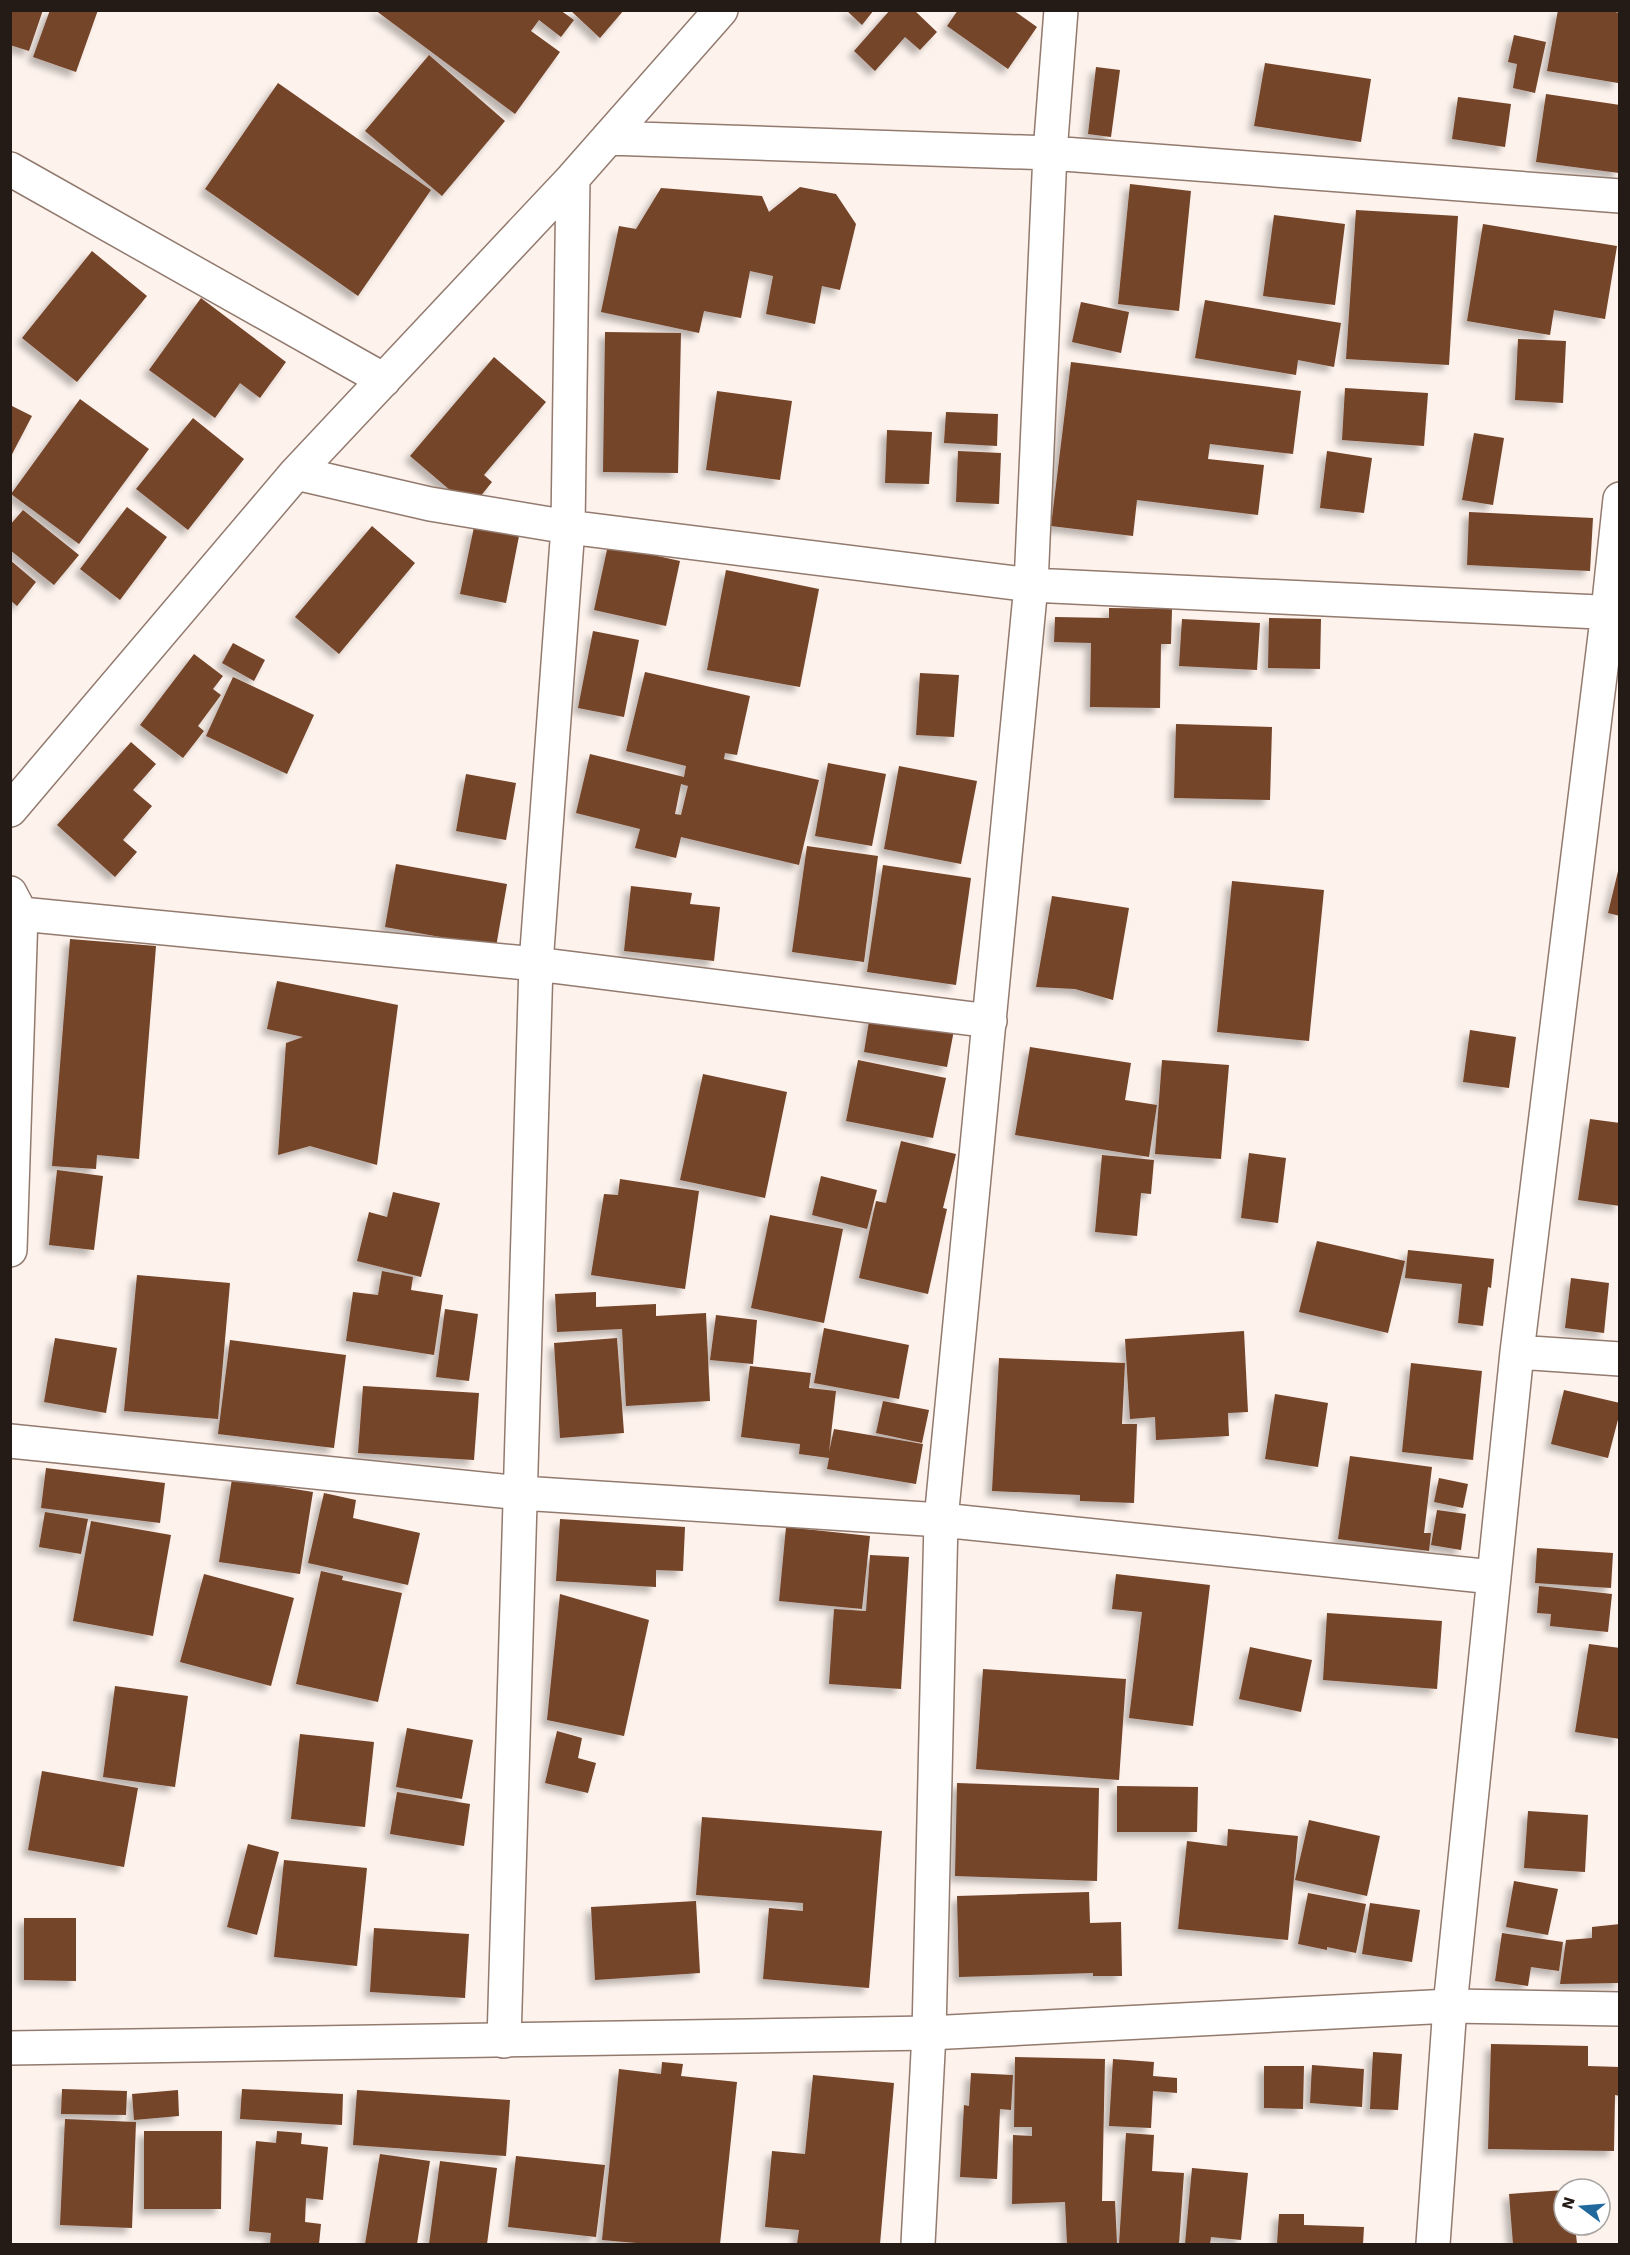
<svg xmlns="http://www.w3.org/2000/svg" width="1630" height="2255" font-family="'Work Sans',sans-serif">
	<style>
		.building { fill: #74442a; fill-rule: evenodd; filter: url(#shadow) }
		.lines { fill: none; stroke-linecap: round; stroke-linejoin: round }
		.minor-casing { stroke: #927a6e; stroke-width: 36 }
		.major-casing { stroke: #927a6e; stroke-width: 36 }
		.minor { stroke: #fff; stroke-width: 33 }
		.major { stroke: #fff; stroke-width: 33 }
	</style>
	<defs>
		<filter id="shadow"><feDropShadow dx="-5.5" dy="5.5" stdDeviation="3" flood-color="#0004"/></filter>
	</defs>
	<rect width="100%" height="100%" fill="#fdf2ec"/>
	<!-- building -->
	<path class="building" d="M10 10H43L29 51 10 45Z
		M50 10H98L76 72 33 57Z
		M375 10H560L574 20 561 37 539 20 531 31 560 52 515 114Z
		M570 10H624L600 38Z
		M846 10H874L862 25Z
		M890 10H914L937 32 920 50 905 37 875 71 854 51Z
		M958 10H1013L1037 27 1008 69 947 26Z
		M1558 10H1606L1620 13 1618 83 1547 71Z
		M1514 35 1546 42 1535 93 1513 88 1517 64 1508 62Z
		M429 55 505 121 442 196 365 131Z
		M1265 63 1371 79 1361 142 1254 126Z
		M1096 67 1120 70 1111 137 1088 134Z
		M278 83 431 190 358 296 205 189Z
		M1546 94 1620 105 1619 173 1536 162Z
		M1458 97 1511 104 1505 147 1452 139Z
		M1130 184 1191 191 1179 311 1118 304Z
		M800 187 836 194 856 224 840 290 822 286 815 324 766 314 773 276 750 271 741 318 704 311 699 333 601 312 619 226 636 229 661 188 762 196 769 212Z
		M1356 210 1458 216 1449 365 1346 359Z
		M1274 215 1345 224 1335 305 1263 296Z
		M1483 224 1617 246 1605 319 1554 310 1550 335 1467 321Z
		M92 251 147 296 77 382 22 338Z
		M201 298 286 362 260 398 240 383 215 418 149 370Z
		M1205 300 1341 323 1334 367 1298 360 1296 375 1195 358Z
		M1081 302 1129 312 1121 353 1072 342Z
		M605 332 681 333 678 473 603 472Z
		M1518 339 1566 341 1563 403 1515 400Z
		M494 357 546 402 484 475 492 482 471 508 410 456Z
		M1071 362 1301 391 1293 454 1210 444 1208 459 1264 465 1258 515 1137 500 1133 536 1051 526Z
		M1345 388 1428 393 1424 446 1342 440Z
		M717 391 792 401 780 480 706 470Z
		M80 399 149 449 79 544 11 494Z
		M10 405 32 416 10 458Z
		M946 412 998 414 997 446 944 443Z
		M193 418 244 459 188 530 136 489Z
		M887 430 932 432 929 484 885 483Z
		M1474 433 1504 438 1493 505 1462 500Z
		M958 451 1001 453 999 504 956 502Z
		M1327 451 1372 458 1364 513 1320 508Z
		M127 507 167 537 120 600 80 569Z
		M23 510 79 555 54 585 10 550V525Z
		M1469 512 1593 518 1590 571 1467 565Z
		M372 526 415 563 339 654 295 617Z
		M474 527 519 536 506 603 460 594Z
		M608 545 680 561 666 626 594 610Z
		M10 560 36 582 17 606 10 600Z
		M726 570 819 589 800 687 707 670Z
		M1109 608 1172 609 1171 644H1161L1160 708 1090 707 1091 643 1054 642 1055 617 1109 618Z
		M1269 618 1321 619 1320 669 1268 668Z
		M1182 619 1260 623 1257 670 1179 666Z
		M593 631 639 640 624 717 578 708Z
		M233 643 265 660 254 681 222 663Z
		M194 654 223 676 213 689 221 695 198 726 204 731 183 758 140 725Z
		M645 672 750 696 737 755 725 753 724 759 819 780 799 865 681 837 676 858 635 848 640 829 576 813 590 754 684 777 686 766 626 751ZM681 784 688 786 681 815 675 814Z
		M920 673 959 675 954 737 916 735Z
		M233 677 314 715 287 774 206 736Z
		M1176 724 1272 727 1270 800 1174 798Z
		M131 742 156 764 133 790 152 806 123 840 137 852 115 877 57 825Z
		M828 763 886 774 872 846 815 836Z
		M899 766 977 781 961 864 884 849Z
		M466 774 516 783 506 840 456 831Z
		M807 846 878 856 864 962 792 952Z
		M396 864 507 884 496 947 385 927Z
		M883 865 971 878 956 985 867 972Z
		M1619 867H1620V916L1608 913Z
		M1232 881 1324 890 1309 1041 1217 1032Z
		M631 886 692 893 690 904 720 907 714 961 624 951Z
		M1052 896 1129 908 1113 1000 1075 989 1036 987Z
		M70 939 156 946 139 1159 97 1155 96 1169 52 1166Z
		M277 981 398 1005 377 1165 310 1146 278 1155 286 1043 303 1037 267 1029Z
		M870 1015 954 1030 947 1067 864 1052Z
		M1470 1030 1516 1037 1509 1088 1463 1082Z
		M1030 1047 1131 1063 1125 1100 1157 1105 1149 1157 1015 1135Z
		M858 1060 946 1078 933 1138 846 1121Z
		M1162 1060 1229 1065 1221 1159 1155 1154Z
		M703 1074 787 1092 765 1198 680 1180Z
		M1590 1119 1620 1123V1206L1578 1200Z
		M901 1141 956 1154 943 1208 947 1209 928 1294 859 1278 876 1201 886 1203Z
		M1249 1153 1286 1158 1278 1223 1241 1218Z
		M1102 1155 1154 1160 1151 1194 1141 1193 1137 1236 1095 1232Z
		M57 1170 103 1176 94 1250 49 1245Z
		M821 1176 877 1190 867 1229 812 1215Z
		M620 1179 699 1191 685 1289 591 1275 604 1194 618 1195Z
		M393 1192 440 1203 421 1277 357 1261 369 1212 387 1217Z
		M770 1215 843 1229 824 1323 751 1308Z
		M1317 1241 1405 1261 1388 1333 1299 1312Z
		M1408 1250 1494 1259 1491 1288 1488 1287 1483 1326 1458 1323 1462 1284 1405 1278Z
		M382 1271 413 1277 411 1290 443 1295 434 1355 346 1341 353 1292 378 1295Z
		M137 1275 230 1283 218 1419 124 1411Z
		M1571 1278 1609 1283 1604 1333 1565 1328Z
		M596 1292V1307L656 1304V1316L706 1313 710 1401 626 1406 622 1329 557 1332 555 1294Z
		M445 1309 478 1314 469 1381 436 1377Z
		M716 1315 757 1320 753 1364 710 1360Z
		M824 1328 909 1345 899 1399 814 1383Z
		M1244 1331 1248 1412 1228 1413 1229 1436 1156 1440 1155 1417 1130 1419 1125 1339Z
		M55 1338 117 1348 106 1413 44 1402Z
		M617 1338 624 1433 560 1438 554 1343Z
		M230 1340 346 1355 334 1448 218 1434Z
		M999 1358 1125 1363 1122 1424H1137L1134 1503 1080 1501V1495L992 1491Z
		M1411 1363 1482 1371 1473 1460 1402 1452Z
		M750 1366 811 1373 809 1388 836 1391 829 1452 834 1429 923 1444 916 1484 827 1469 829 1458 799 1454 800 1444 741 1437Z
		M363 1386 479 1393 474 1460 358 1453Z
		M1564 1390 1620 1403V1412L1608 1458 1551 1444Z
		M1275 1394 1328 1403 1318 1467 1265 1459Z
		M883 1401 929 1410 922 1443 876 1433Z
		M1350 1456 1432 1467 1424 1533H1431L1429 1551 1338 1539Z
		M46 1468 165 1483 160 1523 41 1508Z
		M1439 1478 1468 1484 1463 1508 1434 1502Z
		M232 1479 313 1492 300 1574 219 1562Z
		M324 1493 356 1500 353 1518 420 1533 408 1585 308 1563Z
		M1437 1510 1466 1514 1461 1550 1431 1545Z
		M45 1512 88 1519 81 1554 39 1547Z
		M560 1519 685 1527 683 1571 656 1570V1587L556 1581Z
		M91 1521 171 1535 153 1636 73 1621Z
		M786 1527 870 1536 862 1609 779 1601Z
		M1537 1548 1613 1553 1611 1588 1535 1583Z
		M870 1555 909 1557 901 1689 829 1684 834 1609 866 1611Z
		M321 1571 343 1576 342 1580 402 1593 378 1702 296 1684Z
		M204 1574 294 1598 271 1686 180 1662Z
		M1116 1574 1210 1585 1193 1726 1129 1718 1142 1612 1112 1609Z
		M1539 1586 1612 1594 1608 1632 1550 1626 1551 1614 1537 1613Z
		M560 1594 649 1620 624 1736 547 1720Z
		M1327 1613 1442 1621 1437 1689 1323 1680Z
		M1589 1644 1620 1648V1739L1575 1732Z
		M1250 1647 1312 1660 1301 1712 1239 1699Z
		M983 1669 1126 1679 1119 1780 976 1769Z
		M115 1686 188 1696 175 1787 103 1777Z
		M407 1728 473 1740 462 1799 396 1787Z
		M557 1731 582 1738 578 1758 596 1763 588 1793 545 1783Z
		M300 1734 374 1742 365 1827 291 1819Z
		M42 1771 138 1788 124 1867 28 1850Z
		M957 1783 1099 1788 1097 1881 955 1876Z
		M1117 1786 1198 1787 1197 1832H1117Z
		M397 1792 470 1804 464 1846 390 1834Z
		M1528 1811 1588 1815 1585 1872 1524 1868Z
		M702 1817 882 1831 869 1988 763 1979 769 1908 803 1911V1903L696 1895Z
		M1309 1820 1380 1836 1367 1896 1295 1880Z
		M1228 1829 1298 1836 1288 1940 1178 1929 1187 1841 1227 1846Z
		M248 1844 279 1852 257 1935 227 1927Z
		M284 1860 367 1868 357 1966 274 1957Z
		M1514 1881 1558 1889 1548 1935 1506 1927Z
		M1089 1892 1090 1923 1121 1922 1122 1976H1093V1973L959 1977 957 1896Z
		M1308 1893 1366 1904 1356 1953 1327 1947V1950L1298 1944Z
		M696 1901 700 1973 595 1980 591 1907Z
		M1370 1903 1420 1910 1412 1962 1362 1954Z
		M24 1918H76V1981L24 1980Z
		M1620 1924V1983L1560 1984 1566 1940 1592 1938V1927Z
		M374 1928 469 1934 465 1998 370 1992Z
		M1502 1933 1563 1942 1559 1971 1531 1967 1528 1986 1495 1981Z
		M1491 2044 1588 2046V2066L1620 2067V2096L1615 2095 1614 2151 1488 2149Z
		M1373 2052 1402 2054 1398 2110 1370 2109Z
		M1015 2057 1105 2059 1102 2201H1115L1117 2244H1067L1065 2202 1012 2204 1013 2135 1032 2136V2127H1014Z
		M1113 2059 1154 2062 1153 2076 1177 2078V2093L1153 2091 1151 2128 1109 2126Z
		M662 2062 683 2064 681 2076 737 2082 720 2244H648L602 2240 619 2069 661 2074Z
		M1312 2065 1364 2069 1362 2107 1310 2103Z
		M1264 2066H1304L1303 2109 1264 2108Z
		M971 2073 1013 2075 1011 2110 1000 2109 997 2179 960 2177 964 2105 969 2106Z
		M813 2075 894 2083 880 2244H797L799 2230 765 2227 772 2151 805 2154Z
		M62 2089 127 2091 126 2115 61 2114Z
		M242 2089 343 2094 342 2125 240 2119Z
		M178 2090 179 2116 134 2120 132 2094Z
		M357 2090 510 2100 506 2156 353 2145Z
		M65 2119 136 2122 132 2228 60 2225Z
		M144 2131H222L221 2209H144Z
		M277 2131 302 2133 301 2144 328 2147 323 2200 306 2198 305 2222 321 2224 319 2244H270L271 2233 249 2231 256 2141 276 2143Z
		M1126 2133 1154 2135 1152 2171 1184 2173 1179 2244H1119Z
		M380 2154 430 2161 417 2244H365Z
		M516 2156 605 2165 596 2237 508 2227Z
		M440 2161 497 2168 487 2244H429Z
		M1192 2168 1248 2173 1241 2240 1211 2237 1210 2244H1185Z
		M1564 2190V2225H1575L1577 2244H1513L1509 2194Z
		M1279 2214H1304V2225L1364 2227 1363 2244H1277Z"/>
	<g class="lines">
		<!-- minor casing -->
		<g class="minor-casing">
			<path id="minor" d="M608 138 1050 153 1620 196
				M10 169 384 380
				M296 473 430 504 568 527 1031 585 1620 613
				M10 810 296 473 573 178 721 10
				M10 893 21 914 10 1250
				M21 914 536 964 990 1021
				M1517 1352 1620 1359
				M10 1441 521 1493 941 1520 1493 1577
				M504 2041 536 964 568 527 573 178
				M918 2244 929 2033 941 1520 1031 585 1050 153 1061 10
				M1433 2244 1450 2006 1517 1352 1608 611 1620 499"/>
		</g>
		<!-- major casing -->
		<g class="major-casing">
			<path id="major" d="M10 2048 929 2033 1450 2006 1620 2009"/>
		</g>
		<!-- minor -->
		<use href="#minor" class="minor"/>
		<!-- major -->
		<use href="#major" class="major"/>
	</g>
	<!-- border -->
	<rect width="1630" height="2255" fill="none" stroke="#241b16" stroke-width="24"/>
	<!-- north arrow -->
	<g transform="translate(1582 2207) rotate(286)"><circle r="28" fill="#ffffff" stroke="#a7a4a2" stroke-width="1.5"/>
	<path d="M0-4.5L10 22L0 15L-10 22Z" fill="#21699d"/>
	<text y="-9" font-size="16" font-weight="bold" text-anchor="middle" fill="#241b16">N</text>
	</g>
</svg>
